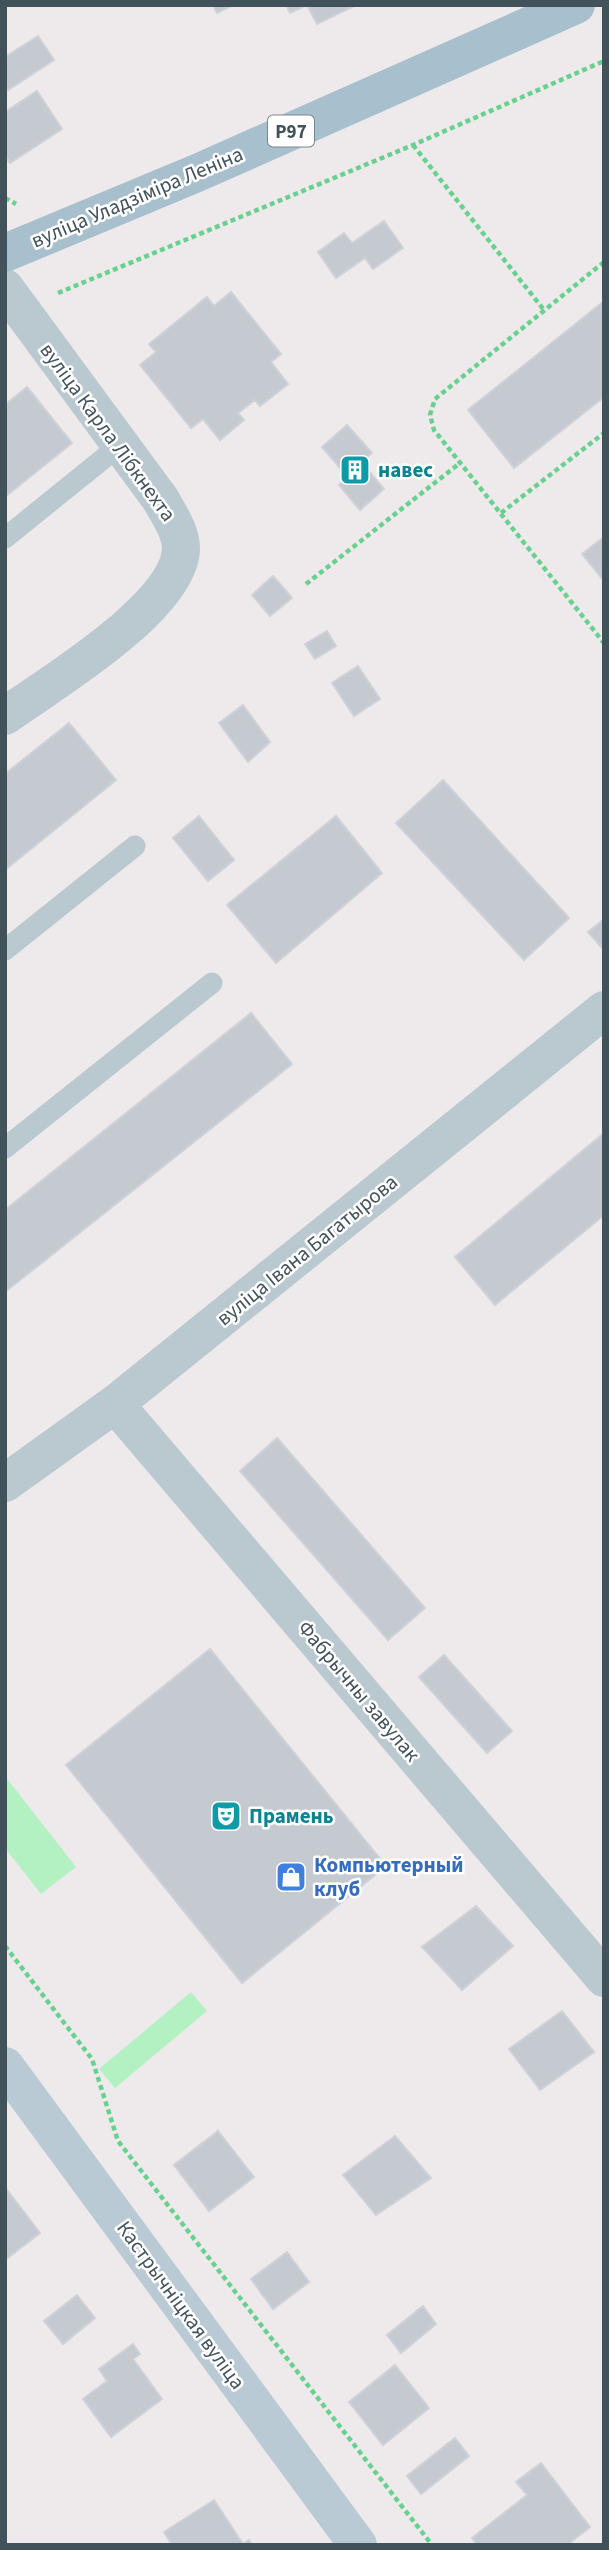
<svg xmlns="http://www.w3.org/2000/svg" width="609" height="2550" font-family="'Source Sans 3',sans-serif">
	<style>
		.green { fill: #b3f1c3 }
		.building { fill: #c4cacf; stroke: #ced2d8; stroke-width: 2 }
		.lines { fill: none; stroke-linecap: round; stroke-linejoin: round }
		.path { stroke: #69d190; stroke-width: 4.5; stroke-dasharray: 5 3.5; stroke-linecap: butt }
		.service { stroke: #bac8cf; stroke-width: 21 }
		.minor { stroke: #bac8cf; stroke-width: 38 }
		.secondary { stroke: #b9cad4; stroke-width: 38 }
		.primary { stroke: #a8c0cd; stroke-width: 38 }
		.labels { text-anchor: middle; stroke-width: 5; stroke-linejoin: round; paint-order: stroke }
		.shield { fill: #fff; stroke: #7b868c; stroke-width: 2 }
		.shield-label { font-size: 19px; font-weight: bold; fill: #42525a }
		.street-label { font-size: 21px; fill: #42525a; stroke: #fff }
		.culture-label { font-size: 21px; font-weight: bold; fill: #0d838f; stroke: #fff; text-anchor: start }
		.shop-label { font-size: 21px; font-weight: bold; fill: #366cbe; stroke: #fff; text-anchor: start }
	</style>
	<rect width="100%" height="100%" fill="#eeeaeb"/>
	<!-- green -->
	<path class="green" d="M5 1776 76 1867 41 1894 5 1848Z
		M191 1992 207 2011 115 2088 99 2069Z"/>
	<!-- building -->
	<path class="building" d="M213 5H233L217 13Z
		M286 5H307L290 13Z
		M307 5H356L317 24Z
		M38 36 54 60 8 90 5 85V57Z
		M37 91 62 129 10 163 5 155V112Z
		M384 221 403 248 373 269 365 258 336 278 318 252 344 233 352 243Z
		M231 292 281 354 271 362 288 384 260 406 255 400 238 413 244 420 220 440 203 419 191 428 140 365 156 352 149 344 207 297 214 306Z
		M604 301V397L514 468 468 410Z
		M27 387 72 443 5 497V405Z
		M347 425 372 453 361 462 384 489 360 510 339 485 348 477 322 447Z
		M604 537V581L582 554Z
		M273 576 292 598 270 616 252 595Z
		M327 631 336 646 315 659 305 644Z
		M358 666 380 699 354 716 332 683Z
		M243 705 270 742 248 762 219 723Z
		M69 723 116 780 5 870V774Z
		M443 780 569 918 524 960 396 823Z
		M199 816 234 860 208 881 173 838Z
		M336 816 382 873 276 963 227 905Z
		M604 919V950L588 932Z
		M251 1013 292 1064 5 1292V1210Z
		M604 1133V1215L495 1305 455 1257Z
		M277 1438 425 1608 388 1640 240 1471Z
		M210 1649 386 1866 242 1983 66 1765Z
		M444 1655 512 1731 487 1753 419 1677Z
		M476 1906 513 1946 462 1990 422 1947Z
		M562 2011 594 2052 540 2090 509 2049Z
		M218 2131 254 2177 209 2211 174 2165Z
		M395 2136 431 2178 376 2215 343 2175Z
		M5 2187 40 2233 5 2260Z
		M287 2252 309 2282 273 2309 251 2279Z
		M77 2295 95 2318 63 2344 44 2321Z
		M423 2306 436 2324 401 2353 387 2335Z
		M133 2344 140 2354 133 2359 162 2399 111 2437 83 2399 107 2381 99 2369Z
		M395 2365 429 2408 383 2445 349 2402Z
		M455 2438 469 2456 421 2494 407 2476Z
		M541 2463 590 2527 567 2545H477L472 2538 527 2495 516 2482Z
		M214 2500 243 2544 249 2540 252 2545H172L164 2532Z"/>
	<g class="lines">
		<!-- path -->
		<path class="path" d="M413 145 544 310
			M5 198 16 204
			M604 262 435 399 430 415 434 430 604 643
			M58 293 413 145 604 61
			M501 513 604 433
			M306 584 460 463
			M5 1946 92 2059 118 2141 432 2545"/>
		<!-- service -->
		<path class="service" d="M5 538 119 446
			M5 950 135 846
			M5 1148 212 983"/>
		<!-- minor -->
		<path class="minor" d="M5 288 161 500C169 515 181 531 181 549 179 607 50 684 5 716
			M115 1404 604 1978
			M5 1483 115 1404 604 1010"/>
		<!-- secondary -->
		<path class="secondary" d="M5 2066 358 2545"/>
		<!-- primary -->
		<path class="primary" d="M5 253 197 173 576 5"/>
	</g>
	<!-- icons -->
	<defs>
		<g id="building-square" transform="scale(1.575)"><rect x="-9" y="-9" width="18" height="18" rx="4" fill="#0f9aa8" stroke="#fff"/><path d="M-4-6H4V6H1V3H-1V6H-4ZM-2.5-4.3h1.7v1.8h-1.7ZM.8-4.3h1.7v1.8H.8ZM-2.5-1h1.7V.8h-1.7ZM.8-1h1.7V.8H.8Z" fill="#fff"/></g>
		<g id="theatre-square" transform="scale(1.575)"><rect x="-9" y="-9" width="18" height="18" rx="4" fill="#0f9aa8" stroke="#fff"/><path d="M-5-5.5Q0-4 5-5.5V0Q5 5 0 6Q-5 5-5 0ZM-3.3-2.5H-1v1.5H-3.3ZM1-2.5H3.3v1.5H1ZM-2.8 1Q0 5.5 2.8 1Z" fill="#fff"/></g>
		<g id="shop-square" transform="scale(1.575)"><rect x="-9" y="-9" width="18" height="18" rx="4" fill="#3f7fe0" stroke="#fff"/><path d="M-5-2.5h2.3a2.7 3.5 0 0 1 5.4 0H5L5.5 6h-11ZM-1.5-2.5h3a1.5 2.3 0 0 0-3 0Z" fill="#fff"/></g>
	</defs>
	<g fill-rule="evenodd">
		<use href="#building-square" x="355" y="470"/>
		<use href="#theatre-square" x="226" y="1816"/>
		<use href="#shop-square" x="291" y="1877"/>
	</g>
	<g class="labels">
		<!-- shield labels -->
		<rect class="shield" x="268" y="115.5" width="46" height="31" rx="5"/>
		<g class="shield-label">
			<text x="291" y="138">Р97</text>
		</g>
		<!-- street labels -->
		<g class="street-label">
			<text transform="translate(137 197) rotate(-23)" y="7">вуліца Уладзіміра Леніна</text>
			<text transform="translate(108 432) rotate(54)" y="7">вуліца Карла Лібкнехта</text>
			<text transform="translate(307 1250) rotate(-39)" y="7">вуліца Івана Багатырова</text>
			<text transform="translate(359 1691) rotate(50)" y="7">Фабрычны завулак</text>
			<text transform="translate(181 2305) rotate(54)" y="7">Кастрычніцкая вуліца</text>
		</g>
		<!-- culture labels -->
		<g class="culture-label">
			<text x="378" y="477">навес</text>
			<text x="249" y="1823">Прамень</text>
		</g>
		<!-- shop labels -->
		<g class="shop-label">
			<text x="314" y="1872">Компьютерный<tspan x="314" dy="24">клуб</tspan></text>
		</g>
	</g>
	<!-- border -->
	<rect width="609" height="2550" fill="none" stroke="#42525a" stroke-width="14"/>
</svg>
